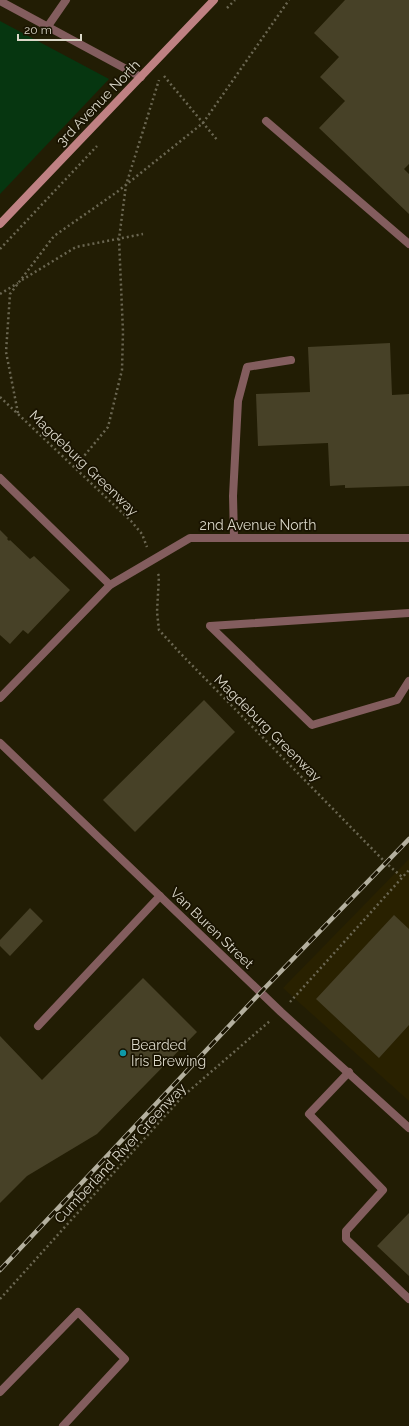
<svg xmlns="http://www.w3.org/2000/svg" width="409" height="1426" font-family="Raleway,sans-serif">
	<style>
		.built { fill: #292100 }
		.green { fill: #063610 }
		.building { fill: #474127 }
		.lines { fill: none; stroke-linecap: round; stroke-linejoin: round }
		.path { stroke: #6b6752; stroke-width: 2.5; stroke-dasharray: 2 3; stroke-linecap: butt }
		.lane { stroke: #835d5e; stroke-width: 8 }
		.street { stroke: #835d5e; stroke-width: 8 }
		.secondary { stroke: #bf8183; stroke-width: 8 }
		.rail-casing { stroke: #b4b09f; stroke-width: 4.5 }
		.rail { stroke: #191300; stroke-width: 3; stroke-dasharray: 9; stroke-linecap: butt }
		.culture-dot { fill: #0f9aa8; stroke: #191300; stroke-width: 1.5 }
		.labels { text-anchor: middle; stroke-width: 3.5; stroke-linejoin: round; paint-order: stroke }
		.street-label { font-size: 14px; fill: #dbd8c9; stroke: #191300 }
		.poi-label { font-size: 14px; fill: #dbd8c9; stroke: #191300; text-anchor: start }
	</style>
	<rect width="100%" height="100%" fill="#221d04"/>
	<!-- built -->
	<path class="built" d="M409 859V1101L283 988Z"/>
	<!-- green -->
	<path class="green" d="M0 21 109 79 0 194Z"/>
	<!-- building -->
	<path class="building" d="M345 0H409V164L404 169 409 174V214L319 128 345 101 320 77 339 57 314 33Z
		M390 343 392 395 409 394V486L345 488V485L330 486 328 443 258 446 256 394 310 392 308 347Z
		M0 530 8 538 7 539 9 541 10 540 30 559 34 556 70 590 28 634 23 630 10 644 0 635Z
		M204 700 235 732 135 832 103 800Z
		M30 908 43 921 10 956 0 946V940Z
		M394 915 409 929V1025L379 1058 316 999Z
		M143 978 197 1032 97 1134 27 1176 0 1203V1036L42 1080Z
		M409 1213V1276L377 1246Z"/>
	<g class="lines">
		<!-- path -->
		<path class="path" d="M227 8 235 0
			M164 76 218 141
			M0 249 97 146
			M22 280 76 247 143 234
			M0 294 18 283
			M0 397 131 521 142 534 147 547
			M18 413 6 352 10 294 54 236 117 192 203 123 289 0
			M75 467 108 427 122 370 123 332 119 239 126 185 159 80
			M158 574 159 576 157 612 159 630 181 654 386 863 402 877
			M290 1002 409 870
			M0 1299 182 1097 271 1020"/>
		<!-- lane -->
		<path class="lane" d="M48 26 66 0
			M266 121 409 244
			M0 478 110 585
			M234 538 233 496 238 401 247 367 291 360
			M409 613 210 626 312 725 397 700 409 681
			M38 1026 160 896
			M349 1072 309 1114 383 1190 346 1231V1239L409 1299
			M0 1392 78 1312 125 1359 63 1426"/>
		<!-- street -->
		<path class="street" d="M0 1 141 77
			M0 698 110 585 190 538H409
			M0 743 281 1012 409 1128"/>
		<!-- secondary -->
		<path class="secondary" d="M0 224 214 0"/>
		<!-- rail casing -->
		<g class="rail-casing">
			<path id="rail" d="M0 1270 261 992 409 839"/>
		</g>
		<!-- rail -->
		<use href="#rail" class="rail"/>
	</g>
	<!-- markers -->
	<circle class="culture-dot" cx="123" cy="1053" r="4"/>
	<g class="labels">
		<!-- street labels -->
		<g class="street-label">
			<text transform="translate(98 103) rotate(-46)" y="5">3rd Avenue North</text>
			<text transform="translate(84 463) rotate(44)" y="5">Magdeburg Greenway</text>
			<text x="258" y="530">2nd Avenue North</text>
			<text transform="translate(268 728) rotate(45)" y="5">Magdeburg Greenway</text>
			<text transform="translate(212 928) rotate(44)" y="5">Van Buren Street</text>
			<text transform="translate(120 1153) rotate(-47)" y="5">Cumberland River Greenway</text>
		</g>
		<!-- poi labels -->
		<g class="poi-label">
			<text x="131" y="1050">Bearded<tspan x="131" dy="16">Iris Brewing</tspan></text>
		</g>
	</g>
	<!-- scale -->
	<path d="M18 34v6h63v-6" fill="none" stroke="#dbd8c9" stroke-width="2"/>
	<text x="24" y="34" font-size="12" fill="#dbd8c9" stroke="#191300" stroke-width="3" paint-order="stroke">20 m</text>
</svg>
